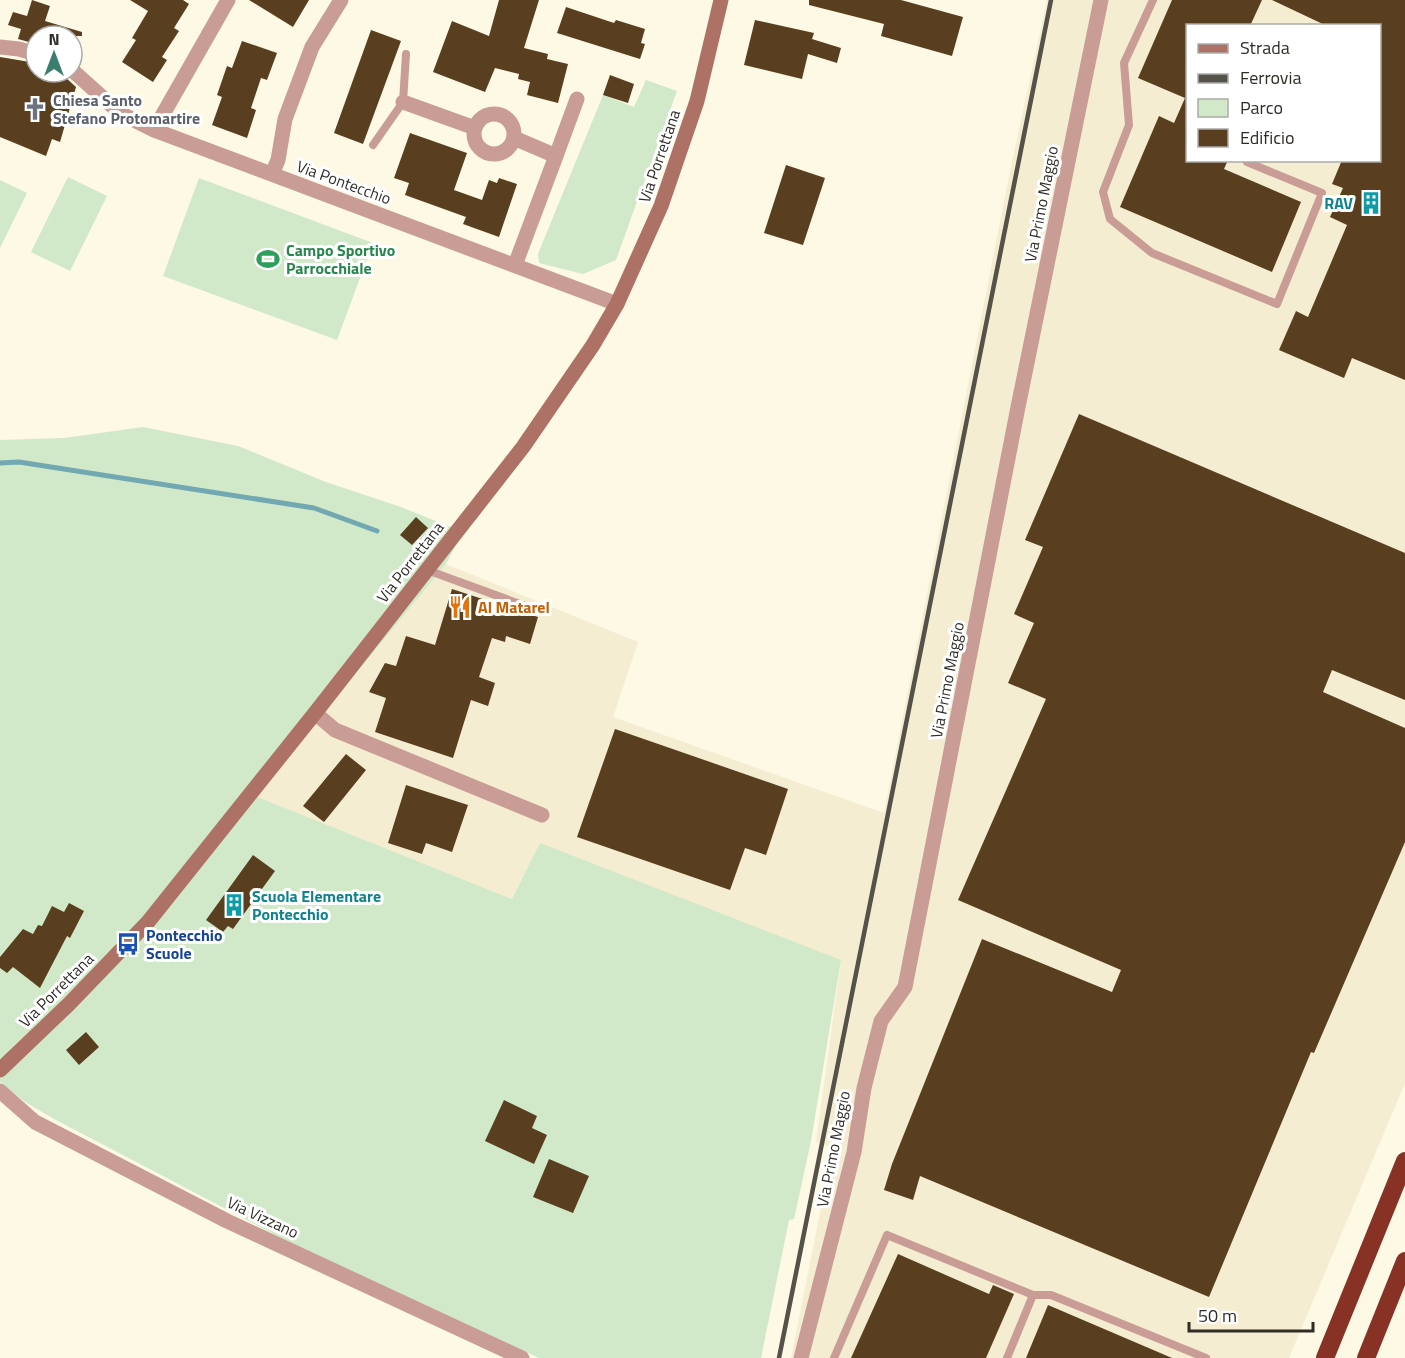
<svg xmlns="http://www.w3.org/2000/svg" width="1405" height="1358" font-family="'Titillium Web',sans-serif">
	<style>
		.built { fill: #f4edd2; fill-rule: evenodd }
		.green { fill: #d1e9c8 }
		.lines { fill: none; stroke-linecap: round; stroke-linejoin: round }
		.stream { stroke: #71a8b1; stroke-width: 5 }
		.building { fill: #593f1f }
		.service { stroke: #c99d95; stroke-width: 8 }
		.minor { stroke: #c99d95; stroke-width: 15 }
		.secondary { stroke: #ae7165; stroke-width: 15 }
		.motorway { stroke: #873225; stroke-width: 18 }
		.rail { stroke: #545249; stroke-width: 4.5 }
		.labels { text-anchor: middle; stroke-width: 6; stroke-linejoin: round; paint-order: stroke }
		.worship-label { font-size: 16px; font-weight: bold; fill: #5b616d; stroke: #fff; text-anchor: start }
		.street-label { font-size: 16px; fill: #2f2d26; stroke: #fff }
		.culture-label { font-size: 16px; font-weight: bold; fill: #0d838f; stroke: #fff; text-anchor: end }
		.leisure-label { font-size: 16px; font-weight: bold; fill: #27864d; stroke: #fff; text-anchor: start }
		.food-label { font-size: 16px; font-weight: bold; fill: #c56008; stroke: #fff; text-anchor: start }
		.transit-label { font-size: 16px; font-weight: bold; fill: #164399; stroke: #fff; text-anchor: start }
	</style>
	<rect width="100%" height="100%" fill="#fdf9e5"/>
	<!-- built -->
	<path class="built" d="M1047 0H1405V1083L1289 1358H791L833 1148 816 1142 841 960 540 844 512 899 255 796 446 564 638 642 613 717 884 813 1010 171ZM1188 26H1380V160H1188Z"/>
	<!-- green -->
	<path class="green" d="M646 80 677 91 616 260 583 274 539 263 538 254 603 95 634 107Z
		M68 177 107 196 70 271 31 252Z
		M199 178 373 243 337 340 163 276Z
		M0 180 27 193 0 248Z
		M143 427 238 446 326 482 401 507 463 532 446 564 255 796 512 899 540 843 841 960 811 1141 794 1219 789 1220 761 1358H539L289 1242 54 1119 25 1102 0 1082V440L64 438Z"/>
	<g class="lines">
		<!-- stream -->
		<path class="stream" d="M0 463 19 462 314 508 377 531"/>
	</g>
	<!-- building -->
	<path class="building" d="M32 0 50 6 45 21 82 32V36H36V44L18 39 21 29 8 25 13 12 27 16Z
		M130 0H183L189 4 174 28 179 31 162 57 167 60 153 82 122 62 136 40 132 38 148 11Z
		M249 0H309L293 27Z
		M499 0H539L524 48 548 54 547 59 568 64 558 103 527 95 530 82 518 79 519 74 495 68 485 92 433 72 452 21 489 36Z
		M809 0H901L963 17 952 56 881 36 884 24 809 5Z
		M1172 0H1262L1250 26H1188V160H1228L1224 169 1301 202 1272 272 1120 207 1159 116 1174 123 1185 98 1138 78Z
		M1272 0H1405V380L1352 358 1344 378 1279 350 1296 311 1308 317 1347 225 1330 217 1343 188 1332 184 1342 160H1380V26H1327Z
		M566 7 614 23 616 20 645 29 641 43 645 44 640 59 557 33Z
		M755 20 814 33 812 39 841 48 837 63 808 54 802 79 744 65Z
		M371 30 401 41 363 144 334 133Z
		M242 41 277 53 267 80 261 78 251 108 256 110 247 138 212 125 222 97 217 95 227 66 232 68Z
		M0 57 36 63V72H52L65 77 76 87 60 142 52 139 46 156 0 137Z
		M610 75 634 84 628 103 603 95Z
		M410 133 467 153 454 190 482 200 489 180 497 183 499 178 517 184 499 237 463 224 466 217 405 195 409 183 394 178Z
		M786 165 825 178 803 245 764 233Z
		M1079 414 1405 553V700L1332 670 1323 692 1405 728V842L1314 1053 1311 1052 1209 1297 920 1176 913 1200 884 1190 892 1164 982 939 1112 992 1121 970 958 900 1046 699 1008 683 1034 623 1014 614 1043 547 1025 540Z
		M416 517 428 528 412 545 400 535Z
		M452 589 538 617 530 644 506 636 505 642 492 638 479 677 495 683 488 706 471 700 453 758 375 732 386 698 369 692 385 663 396 666 406 636 435 645Z
		M615 729 788 789 766 855 745 848 730 890 577 837Z
		M346 754 366 770 324 822 303 806Z
		M406 785 468 805 452 852 426 843 422 854 388 843Z
		M253 855 275 871 233 929 228 926 223 932 206 920Z
		M69 903 84 911 70 938 67 936 40 988 13 967 7 973 0 968V957L23 929 33 934 38 925 42 926 52 906 64 912Z
		M86 1032 99 1047 79 1065 66 1050Z
		M504 1100 537 1116 532 1128 547 1135 534 1164 485 1141Z
		M549 1159 589 1176 573 1213 533 1197Z
		M898 1254 989 1294 993 1285 1014 1294 986 1358H851Z
		M1048 1305 1172 1358H1026Z"/>
	<g class="lines">
		<!-- service -->
		<path class="service" d="M1153 0 1124 63 1129 125 1103 192 1110 219 1152 253 1277 304 1322 193 1247 162
			M373 145 403 102 406 54
			M427 570 539 611
			M1033 1295H1051L1206 1358
			M834 1358 887 1235 1033 1295 1007 1358"/>
		<!-- minor -->
		<path class="minor" d="M0 47 19 49 36 54
			M72 70 120 113 154 130 617 304
			M403 102 475 128
			M474 134a20 20 0 1 1 40 0a20 20 0 1 1-40 0Z
			M154 130 228 0
			M514 138 556 156 577 99
			M272 174 278 160 285 119 312 47 341 0
			M515 265 556 156
			M315 713 335 730 542 815
			M0 1091 35 1122 227 1221 522 1358
			M801 1358 854 1152 864 1088 881 1021 905 987 1018 407 1101 0"/>
		<!-- secondary -->
		<path class="secondary" d="M0 1070 69 1004 148 922 315 713 523 447 593 345 617 304 661 206 697 101 721 0"/>
		<!-- motorway -->
		<path class="motorway" d="M1325 1358 1405 1161
			M1366 1358 1405 1261"/>
		<!-- rail -->
		<path class="rail" d="M779 1358 1051 0"/>
	</g>
	<!-- icons -->
	<defs>
		<g id="church-bare" transform="scale(1.8)"><path d="M-1.2-6h2.4v3.5h3.3v2.4h-3.3V6h-2.4V-.1h-3.3v-2.4h3.3Z" fill="#6b7280" stroke="#fff" stroke-width="2.5" paint-order="stroke"/></g>
		<g id="building-bare" transform="scale(1.8)"><path d="M-4-6H4V6H1V3H-1V6H-4ZM-2.5-4.3h1.7v1.8h-1.7ZM.8-4.3h1.7v1.8H.8ZM-2.5-1h1.7V.8h-1.7ZM.8-1h1.7V.8H.8Z" fill="#0f9aa8" stroke="#fff" stroke-width="2.5" paint-order="stroke"/></g>
		<g id="stadium-bare" transform="scale(1.8)"><path d="M0-5a6.5 5 0 1 0 0 10a6.5 5 0 1 0 0-10ZM-3.5-1.8h7v3.6h-7Z" fill="#2e9e5b" stroke="#fff" stroke-width="2.5" paint-order="stroke"/></g>
		<g id="restaurant-bare" transform="scale(1.8)"><path d="M-5-6h1v4h1v-4h1v4h1v-4h1v5L-1.5 .5V6h-2V.5L-5-1ZM5-6V6H3V1.5H1.5Q1.5-4 5-6Z" fill="#e8710a" stroke="#fff" stroke-width="2.5" paint-order="stroke"/></g>
		<g id="bus-bare" transform="scale(1.8)"><path d="M-5-6H5V4H4V6H2V4H-2V6H-4V4H-5ZM-3.5-4V0h7V-4ZM-3.5 1.2v1.5H-2V1.2ZM2 1.2v1.5H3.5V1.2Z" fill="#1a4fb4" stroke="#fff" stroke-width="2.5" paint-order="stroke"/></g>
	</defs>
	<g fill-rule="evenodd">
		<use href="#church-bare" x="35" y="109"/>
		<use href="#building-bare" x="1371" y="203"/>
		<use href="#stadium-bare" x="268" y="259"/>
		<use href="#restaurant-bare" x="460" y="607"/>
		<use href="#building-bare" x="234" y="905"/>
		<use href="#bus-bare" x="128" y="944"/>
	</g>
	<g class="labels">
		<!-- worship labels -->
		<g class="worship-label">
			<text x="53" y="106">Chiesa Santo<tspan x="53" dy="18">Stefano Protomartire</tspan></text>
		</g>
		<!-- street labels -->
		<g class="street-label">
			<text transform="translate(659 156) rotate(-71)" y="6">Via Porrettana</text>
			<text transform="translate(344 182) rotate(20)" y="6">Via Pontecchio</text>
			<text transform="translate(1041 204) rotate(-79)" y="6">Via Primo Maggio</text>
			<text transform="translate(410 562) rotate(-52)" y="6">Via Porrettana</text>
			<text transform="translate(947 680) rotate(-79)" y="6">Via Primo Maggio</text>
			<text transform="translate(56 990) rotate(-45)" y="6">Via Porrettana</text>
			<text transform="translate(833 1149) rotate(-79)" y="6">Via Primo Maggio</text>
			<text transform="translate(263 1217) rotate(25)" y="6">Via Vizzano</text>
		</g>
		<!-- culture labels -->
		<g class="culture-label">
			<text x="1353" y="209">RAV</text>
			<text x="252" y="902" text-anchor="start">Scuola Elementare<tspan x="252" dy="18">Pontecchio</tspan></text>
		</g>
		<!-- leisure labels -->
		<g class="leisure-label">
			<text x="286" y="256">Campo Sportivo<tspan x="286" dy="18">Parrocchiale</tspan></text>
		</g>
		<!-- food labels -->
		<g class="food-label">
			<text x="478" y="613">Al Matarel</text>
		</g>
		<!-- transit labels -->
		<g class="transit-label">
			<text x="146" y="941">Pontecchio<tspan x="146" dy="18">Scuole</tspan></text>
		</g>
	</g>
	<!-- legend -->
	<rect x="1186" y="24" width="195" height="138" fill="#ffffff" stroke="#acaba8" stroke-width="1.5"/>
	<rect x="1198" y="44" width="30" height="9" fill="#ae7165" stroke="#acaba8" stroke-width="1.5"/>
	<text x="1240" y="54" font-size="18" fill="#2f2d26">Strada</text>
	<rect x="1198" y="74" width="30" height="9" fill="#545249" stroke="#acaba8" stroke-width="1.5"/>
	<text x="1240" y="84" font-size="18" fill="#2f2d26">Ferrovia</text>
	<rect x="1198" y="99" width="30" height="18" fill="#d1e9c8" stroke="#acaba8" stroke-width="1.5"/>
	<text x="1240" y="114" font-size="18" fill="#2f2d26">Parco</text>
	<rect x="1198" y="129" width="30" height="18" fill="#593f1f" stroke="#acaba8" stroke-width="1.5"/>
	<text x="1240" y="144" font-size="18" fill="#2f2d26">Edificio</text>
	<!-- north arrow -->
	<g transform="translate(54 54)"><circle r="28" fill="#ffffff" stroke="#acaba8" stroke-width="1.5"/>
	<path d="M0-4.5L10 22L0 15L-10 22Z" fill="#3b7e6f"/>
	<text y="-9" font-size="16" font-weight="bold" text-anchor="middle" fill="#2f2d26">N</text>
	</g>
	<!-- scale -->
	<path d="M1189 1322v9h124v-9" fill="none" stroke="#2f2d26" stroke-width="3"/>
	<text x="1198" y="1322" font-size="18" fill="#2f2d26" stroke="#ffffff" stroke-width="4.5" paint-order="stroke">50 m</text>
</svg>
